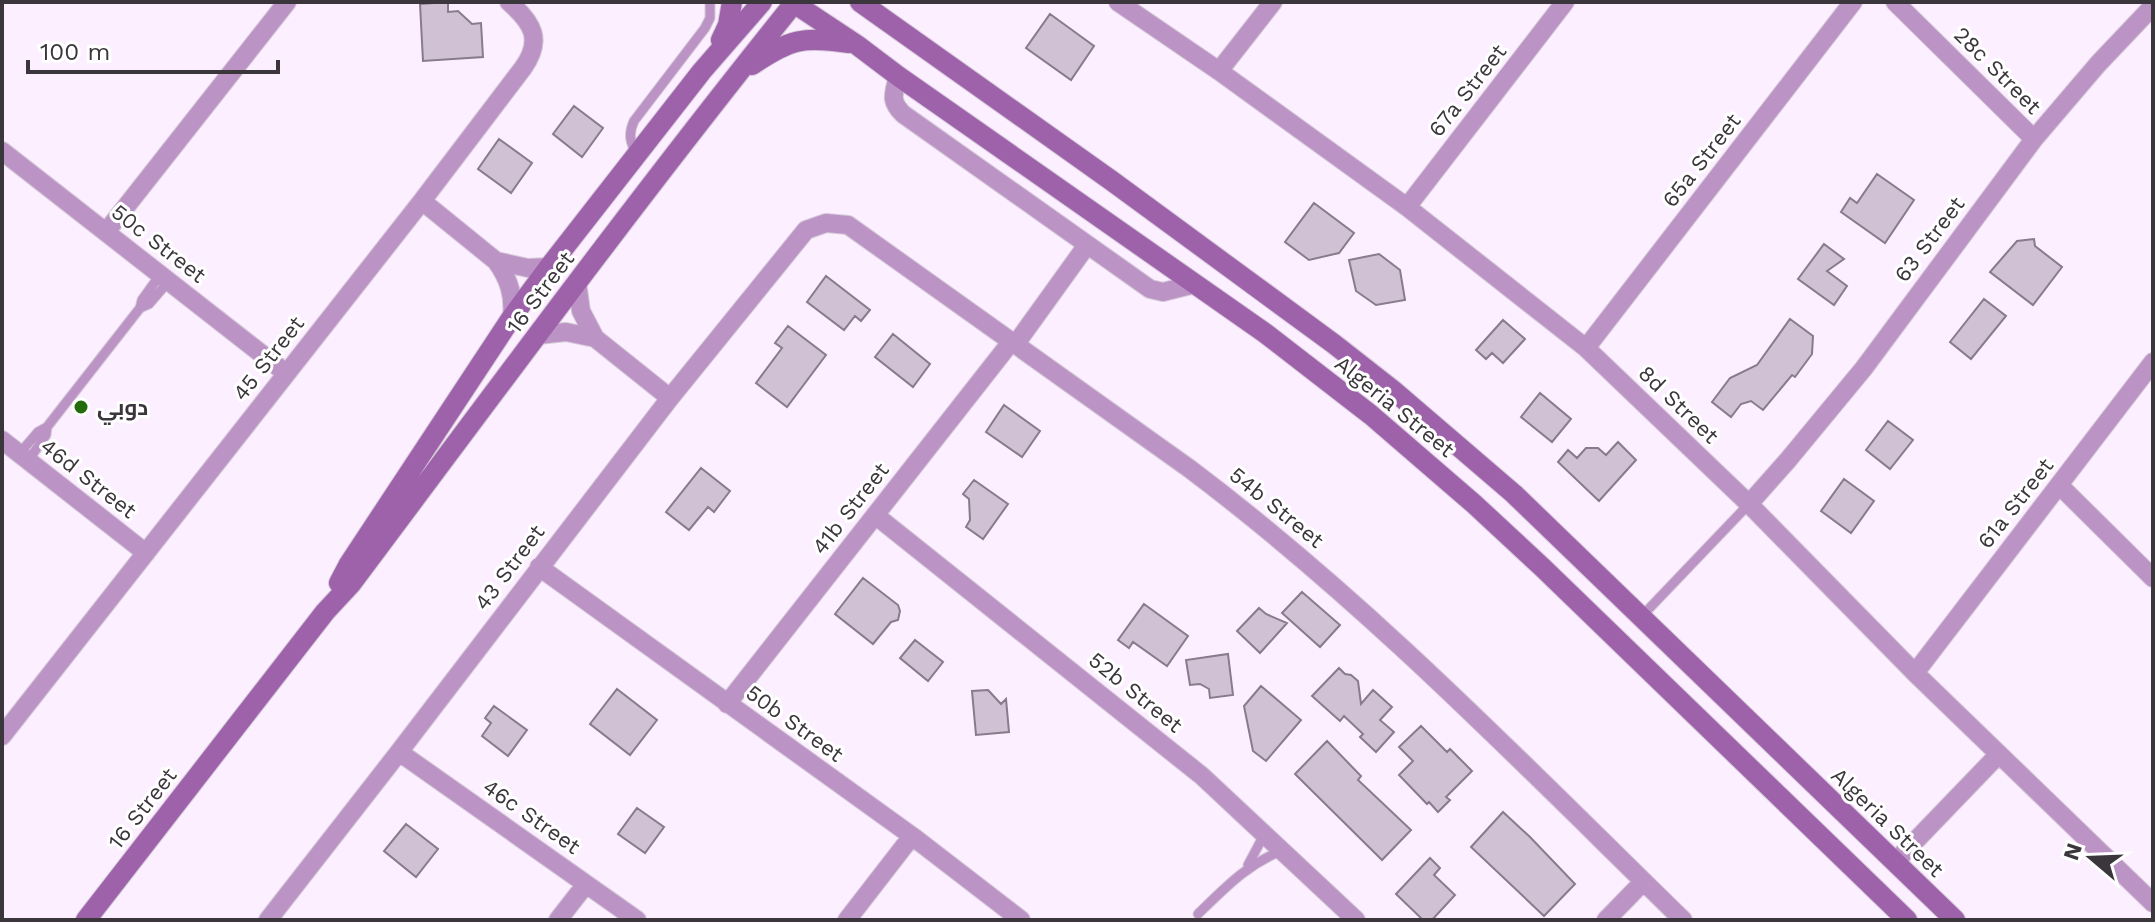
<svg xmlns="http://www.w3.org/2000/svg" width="2155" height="922" font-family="'Work Sans',Cairo,sans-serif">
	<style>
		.building { fill: #d1c1d5; stroke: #897a8c; stroke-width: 2 }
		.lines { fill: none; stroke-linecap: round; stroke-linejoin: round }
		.lane-casing { stroke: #d5cad8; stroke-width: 11 }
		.street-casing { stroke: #d5cad8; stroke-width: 20 }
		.secondary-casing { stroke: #d5cad8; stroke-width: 22 }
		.lane { stroke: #bb93c5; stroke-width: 9 }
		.street { stroke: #bb93c5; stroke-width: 18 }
		.secondary { stroke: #9e62ab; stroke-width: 20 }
		.poi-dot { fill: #236c0c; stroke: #fff; stroke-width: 3 }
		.labels { text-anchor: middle; stroke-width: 6; stroke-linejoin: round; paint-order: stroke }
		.street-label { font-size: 22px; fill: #3b353c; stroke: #fff }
		.poi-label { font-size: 22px; font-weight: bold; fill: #3b353c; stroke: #fff; text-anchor: start }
	</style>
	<rect width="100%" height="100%" fill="#fcefff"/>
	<!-- building -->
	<path class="building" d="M448 2V12L458 11 472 24 481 23 483 57 423 61 420 4Z
		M1050 14 1094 46 1071 80 1026 48Z
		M574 106 603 128 582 157 553 134Z
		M499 139 532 163 511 193 478 169Z
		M1877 174 1914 200 1885 243 1841 212 1850 198 1857 203Z
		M1314 203 1354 233 1339 253 1309 260 1285 242Z
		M2034 239 2035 246 2062 267 2033 305 1990 272 2017 241Z
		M1824 244 1844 259 1827 271 1847 286 1834 305 1798 279Z
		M1379 254 1400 270 1405 300 1376 305 1356 291 1349 260Z
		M826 276 870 310 861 321 855 316 844 330 807 302Z
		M1984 299 2006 316 1971 359 1950 342Z
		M1790 319 1813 336 1812 354 1795 377 1792 375 1763 410 1751 401 1741 404 1731 417 1712 402 1730 378 1757 365Z
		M1503 320 1525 339 1503 363 1492 353 1486 359 1476 350Z
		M788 326 826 355 787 407 756 383 782 348 775 343Z
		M893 334 930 364 913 387 875 357Z
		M1540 393 1571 419 1552 442 1521 417Z
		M1004 405 1040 431 1022 457 986 432Z
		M1888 421 1913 440 1890 469 1866 450Z
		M1618 442 1636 460 1599 501 1558 462 1568 450 1577 458 1586 448H1598L1606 455Z
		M701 468 730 491 714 512 708 507 689 530 666 512Z
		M1844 479 1874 501 1851 533 1821 511Z
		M974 480 1008 504 983 539 966 527 970 520 969 499 963 494Z
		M863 578 898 605 900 611 898 620 891 622 873 644 835 614Z
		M1302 592 1340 625 1320 647 1282 613Z
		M1144 604 1188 636 1167 666 1133 642 1129 648 1118 640Z
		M1259 608 1266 614 1287 623 1260 653 1237 631Z
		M915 640 943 662 928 681 900 658Z
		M1228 654 1233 695 1210 698 1209 689 1200 684 1190 685 1186 660Z
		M1339 668 1345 674 1351 675 1358 681 1361 704 1373 690 1392 707 1380 720 1394 732 1376 752 1360 737 1363 734 1344 716 1340 721 1312 696Z
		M1261 686 1301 720 1266 761 1253 751 1244 706Z
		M617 689 657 720 630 755 590 724Z
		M988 690 1001 704 1006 699 1009 732 976 735 972 691Z
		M494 706 527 730 508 756 482 736 491 723 485 718Z
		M1421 726 1447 752 1450 749 1472 771 1446 797 1450 800 1438 812 1429 802 1427 804 1399 775 1413 761 1399 747Z
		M1327 741 1361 776 1358 780 1411 830 1382 860 1295 774Z
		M637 808 664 827 645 853 618 834Z
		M1503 812 1530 837 1575 884 1544 916 1471 847Z
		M406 824 438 849 416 877 384 851Z
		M1430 858 1440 868 1434 875 1455 895 1432 920H1423L1396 894Z"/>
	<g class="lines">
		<!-- lane casing -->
		<g class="lane-casing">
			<path id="lane" d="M637 155C630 142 628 134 634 121L705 28 710 18V2
				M140 308 149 304 168 282
				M19 454 38 432 47 427 140 308 142 300 160 275
				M28 461 46 435 47 427
				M1641 617 1749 504
				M1248 865 1265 833
				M1198 914C1226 887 1246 865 1283 850"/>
		</g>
		<!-- street casing -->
		<g class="street-casing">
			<path id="street" d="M1118 2 1219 71 1407 207 1586 348 1749 504 1915 673 2153 903
				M1895 2 2034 139
				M1219 71 1273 2
				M898 76C894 94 889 100 903 114L1150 289 1163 292 1195 284
				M2 151 286 373
				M422 201 496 261C509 279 514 295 512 317
				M1407 207 1565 2
				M106 232 287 2
				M496 261 528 268 549 267
				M577 282 581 311 595 338 670 398
				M538 335 566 332 595 338
				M1015 345 1087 245
				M1586 348 1853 2
				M2 440 146 553
				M2059 485 2153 578
				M1749 504 1788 460 1864 368 2034 139 2098 64 2153 6
				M875 515 1202 776 1356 920
				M539 567 912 836 1021 920
				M1915 673 2153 362
				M727 704 1011 342
				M2 736 422 201 523 68C543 40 533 23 509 2
				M399 752 637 920
				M1895 862 1999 754
				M268 920 399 752 670 398 806 230 826 223 848 225 1190 469C1368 603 1523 764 1683 920
				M558 920 586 884
				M847 920 912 836
				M1606 920 1643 882"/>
		</g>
		<!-- secondary casing -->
		<g class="secondary-casing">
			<path id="secondary" d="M792 2 857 45 898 76 1265 333 1371 415 1473 503 1542 567 1907 920
				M860 2 1112 181 1334 344 1394 391 1514 494 1955 920
				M721 40 728 25 732 2
				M752 65C790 39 803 36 849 43
				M339 583 349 564 512 317 549 267 702 71 762 2
				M86 920 325 612 351 584C497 389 642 192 795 2"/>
		</g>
		<!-- lane -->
		<use href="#lane" class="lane"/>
		<!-- street -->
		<use href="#street" class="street"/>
		<!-- secondary -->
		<use href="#secondary" class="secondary"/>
	</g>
	<!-- markers -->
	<circle class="poi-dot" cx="81" cy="407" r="8"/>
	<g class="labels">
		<!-- street labels -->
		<g class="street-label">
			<text transform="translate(1998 70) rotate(45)" y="8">28c Street</text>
			<text transform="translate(1467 90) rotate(-52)" y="8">67a Street</text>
			<text transform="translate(1701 160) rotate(-52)" y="8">65a Street</text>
			<text transform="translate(1929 239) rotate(-53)" y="8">63 Street</text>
			<text transform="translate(159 243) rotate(38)" y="8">50c Street</text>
			<text transform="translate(540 292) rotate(-53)" y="8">16 Street</text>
			<text transform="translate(268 358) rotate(-52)" y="8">45 Street</text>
			<text transform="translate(1679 404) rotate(44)" y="8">8d Street</text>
			<text transform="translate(1395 406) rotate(39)" y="8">Algeria Street</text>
			<text transform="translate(89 478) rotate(38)" y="8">46d Street</text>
			<text transform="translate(2015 503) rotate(-52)" y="8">61a Street</text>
			<text transform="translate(1277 507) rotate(39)" y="8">54b Street</text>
			<text transform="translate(850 508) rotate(-52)" y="8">41b Street</text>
			<text transform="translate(509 567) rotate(-53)" y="8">43 Street</text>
			<text transform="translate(1136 692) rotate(39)" y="8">52b Street</text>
			<text transform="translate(795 723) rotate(36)" y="8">50b Street</text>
			<text transform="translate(142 808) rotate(-52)" y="8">16 Street</text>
			<text transform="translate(532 816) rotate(35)" y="8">46c Street</text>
			<text transform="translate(1888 822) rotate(44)" y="8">Algeria Street</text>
		</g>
		<!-- poi labels -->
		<g class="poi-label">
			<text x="97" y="415">دوبي</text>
		</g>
	</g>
	<!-- border -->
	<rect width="2155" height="922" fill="none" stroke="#3b353c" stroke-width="8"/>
	<!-- north arrow -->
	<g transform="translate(2091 858) rotate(289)" stroke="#ffffff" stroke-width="6" paint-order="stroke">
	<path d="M0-6L14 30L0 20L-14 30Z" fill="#3b353c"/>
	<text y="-12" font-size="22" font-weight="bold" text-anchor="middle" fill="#3b353c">N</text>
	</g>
	<!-- scale -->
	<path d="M28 60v12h250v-12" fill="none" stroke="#3b353c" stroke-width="4"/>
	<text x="40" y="60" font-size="24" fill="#3b353c" stroke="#ffffff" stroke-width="6" paint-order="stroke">100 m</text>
</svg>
